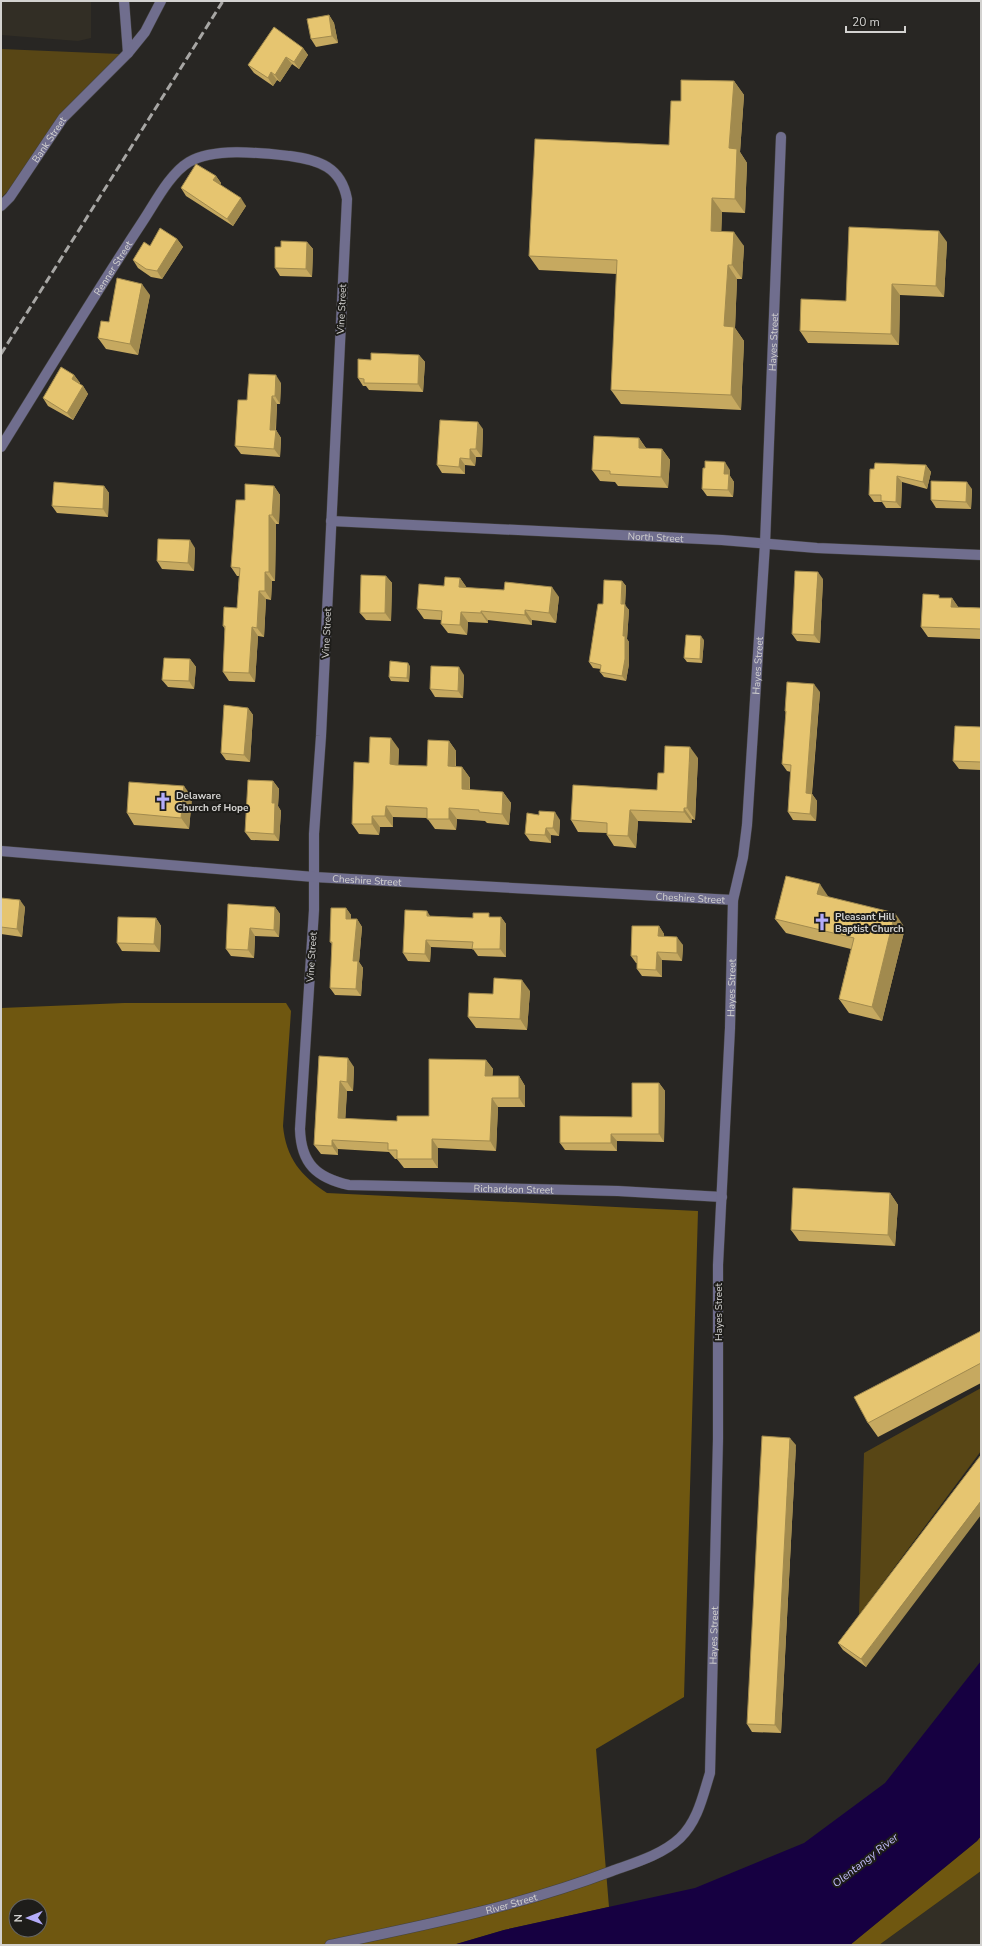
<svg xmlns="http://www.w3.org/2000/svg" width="982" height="1946" font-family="'Nunito Sans',sans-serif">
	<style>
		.built { fill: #322e25 }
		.green { fill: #584615 }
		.forest { fill: #6f5710; fill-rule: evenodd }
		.water { fill: #160041 }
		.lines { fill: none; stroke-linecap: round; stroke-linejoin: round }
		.minor-casing { stroke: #43423f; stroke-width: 11 }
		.minor { stroke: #706e8e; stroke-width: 10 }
		.rail { stroke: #a7a6a4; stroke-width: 3; stroke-dasharray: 8 4; stroke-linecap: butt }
		.wall { fill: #c6a960 }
		.shaded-wall { fill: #a18a4e }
		.building { fill: #e6c570; stroke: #a18a4e }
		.labels { text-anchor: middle; stroke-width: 4; stroke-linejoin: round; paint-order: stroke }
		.street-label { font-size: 10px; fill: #d3d2d0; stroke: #1e1d1a }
		.poi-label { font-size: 10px; font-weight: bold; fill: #d3d2d0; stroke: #1e1d1a; text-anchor: start }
		.water-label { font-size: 11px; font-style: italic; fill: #c2bdfa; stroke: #1e1d1a }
	</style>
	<rect width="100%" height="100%" fill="#282623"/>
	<!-- built -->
	<path class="built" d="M1 1H91V38L78 41 1 35Z
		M981 1871V1945H879Z"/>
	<!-- green -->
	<path class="green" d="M1 49 120 54 60 114 9 190 1 198Z
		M981 1388V1451L859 1615 864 1453Z"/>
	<!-- forest -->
	<path class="forest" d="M124 1003H286L291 1011 283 1126C286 1158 301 1176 327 1193L698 1211 684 1697 596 1749 609 1907 504 1930 453 1945H1V1008ZM16 1906H40V1930H16Z
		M981 1836V1871L879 1945H850L977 1841Z"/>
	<!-- water -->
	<path class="water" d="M981 1661V1836L977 1841 850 1945H453L504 1930 695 1888 804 1843 885 1783Z"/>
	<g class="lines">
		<!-- minor casing -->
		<g class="minor-casing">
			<g id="minor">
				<path d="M124 1 128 53"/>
				<path id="s1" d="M1 206 10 197 63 118 128 53 145 32 161 1"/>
				<path id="s2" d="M1 447C47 373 93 297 141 224 154 205 169 174 189 162 214 147 262 153 290 156 319 160 341 167 347 199L321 736 314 834V910L300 1129C301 1164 317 1178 349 1185L618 1191 722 1197"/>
				<path id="s3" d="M331 521 722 540 817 548 981 555"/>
				<path id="s4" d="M1 851 314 877 733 900"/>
				<path id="s5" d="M330 1945C426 1925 520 1906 612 1871 634 1863 662 1855 680 1838 698 1821 703 1795 710 1773L718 1439V1265L730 1028 733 900 743 857 747 825 765 544 781 137"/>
			</g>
		</g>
		<!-- minor -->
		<use href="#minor" class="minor"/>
		<!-- rail -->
		<path class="rail" d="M1 354 223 1"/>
	</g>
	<!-- wall -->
	<path class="wall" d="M329 15 334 23 338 43 316 47 311 39Z
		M303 48 308 55 299 69 292 64 280 82 277 80 273 86 254 73 248 65Z
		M734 81 744 95 740 152 747 163 745 213 722 212 721 232 744 246 742 279H737L735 328 744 341 741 410 621 404 611 390 617 274 539 270 529 256 669 145 681 101Z
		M216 176 221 183 220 185 246 206 233 226 186 196 181 188Z
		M177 239 183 247 162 279 151 277 138 268 133 260 150 246Z
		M307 242 313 249 312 277 280 276 275 268 281 247Z
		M947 242 944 297 900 295 899 345 808 343 800 331Z
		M150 295 138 355 106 349 98 338 109 322Z
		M419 355 425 362 423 392 369 390 366 386H363L358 378 371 360Z
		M74 375 80 383 79 384 83 386 88 394 73 420 48 406 43 398Z
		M281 383 280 404H277L276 430 281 438 280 457 241 454 235 446 247 400Z
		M483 429 482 457H476L475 466 465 465V474L442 473 437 465Z
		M639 438 646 448 662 449 670 460 668 488 618 486 615 482 600 481 592 470Z
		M926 465 931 472 927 489 902 482 901 508H886L882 502H874L869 495 874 469Z
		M730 470V476L734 482 733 497 707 496 702 489Z
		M104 486 109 493 108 517 57 513 52 506Z
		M274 486 280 495 279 524H276L275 581H272L271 600 266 599 264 637 258 636 255 682 229 681 223 672 225 629 223 626 237 608 239 576H237L231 567 245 500Z
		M972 489 971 509 936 508 931 500Z
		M195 548 194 571 162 569 157 561Z
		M386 576 392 583 391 621 366 620 360 613Z
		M460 578 467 588 559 597 556 623 532 620V625L488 620V623L468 622 467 635 448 633 441 624V620L424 619 417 609 444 586Z
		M823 579 820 643 797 641 792 634Z
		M622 581 626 586 625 605 629 610 627 639 629 642V664L626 681 604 677 600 672 601 669 593 668 589 662 603 604Z
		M941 598H952L958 607 981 608V639L928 637 921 627Z
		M704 640 702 663 687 662 684 658Z
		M190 659 196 667 194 689 168 687 162 680Z
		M410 666 409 682 391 681 389 677Z
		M464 675 463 698 435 697 430 689Z
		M820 692 812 794 817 801 816 821 793 820 788 812 791 772 787 771 782 764 786 713 785 711Z
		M248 708 253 715 250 762 226 760 221 753Z
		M981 727V770L959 769 953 761Z
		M449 741 456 751V767H462L470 778V790L503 792 511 803 509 825 487 823 485 821 457 819 456 830 435 829 427 818 393 817V827H380L379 835 359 834 352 824 369 763 399 749 398 765 427 766Z
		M698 758 695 820 692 819V823L638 821 636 848 614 846 607 835V833L578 832 571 820 657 790 664 773Z
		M273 781 279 789 278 806 281 811 279 841 251 840 245 832Z
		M192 797 189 829 134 825 127 813Z
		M560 820 559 836 551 835V843L530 841 525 834Z
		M829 897 905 928 882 1021 849 1013 839 999 851 949 786 933 775 919Z
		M1 898 25 907 22 937 1 934Z
		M275 907 280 914 279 937 255 936 254 958 231 956 226 949Z
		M346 908 351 915V919H357L362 927 359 962 363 968 361 996 335 995 330 988 332 944 330 942Z
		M431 916 473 918 492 917H501L506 924V957L478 956 473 949 431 947 430 962 408 961 403 953Z
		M156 918 161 926 160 952 122 951 117 943Z
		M659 926 664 934V937L683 945 682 961 662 960V977L642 976 637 969V963H636L631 956Z
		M530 991 527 1030 476 1028 468 1017 493 994Z
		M319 1056 354 1067 353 1091H347L345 1119 397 1121 429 1116 486 1060 493 1069 492 1076H519L525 1086V1107H498L496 1151 438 1148V1168H404L397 1159H395L389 1152 338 1149V1155L321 1154 314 1145Z
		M659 1083 665 1091 664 1142 617 1141V1151L565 1150 560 1143 632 1117Z
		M890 1193 898 1205 895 1246 799 1241 791 1230Z
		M981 1331V1383L878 1437 868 1423Z
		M796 1445 781 1733 752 1732 747 1724Z
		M981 1455 866 1667 843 1650 838 1643Z"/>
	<!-- shaded-wall -->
	<path class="shaded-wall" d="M329 15 334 23 338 43 332 36Z
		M303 48 308 55 299 69 294 62Z
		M286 57 292 64 280 82 275 75Z
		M271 72 277 80 273 86 268 78Z
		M734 81 744 95 740 152 747 163 745 213 735 199 729 148Z
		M216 176 221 183 218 188 213 180Z
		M241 198 246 206 233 226 227 219Z
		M712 198 722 212 721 245 711 231Z
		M939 231 947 242 944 297 936 286Z
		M734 232 744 246 742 279 732 265Z
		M177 239 183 247 162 279 157 271Z
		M307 242 313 249 312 277 306 269Z
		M728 265 737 279 735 328 744 341 741 410 731 395 724 326Z
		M142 284 150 295 138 355 130 344Z
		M892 284 900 295 899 345 891 334Z
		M419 355 425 362 423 392 418 384Z
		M74 375 80 383 77 387 72 379Z
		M276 375 281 383 280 404 275 396Z
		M83 386 88 394 73 420 67 413Z
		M272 396 277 404 275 437 270 430Z
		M478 422 483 429 482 457 476 449Z
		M276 430 281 438 280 457 274 449Z
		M639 438 647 450 639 448Z
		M470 449 476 457 475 466 470 459Z
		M662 449 670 460 668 488 661 477Z
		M460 458 465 465V474L459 467Z
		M725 462 730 470V476L734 482 733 497 728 490 724 474Z
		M926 465 931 472 927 489 923 482Z
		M897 476 902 482 901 508 896 502Z
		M967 482 972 489 971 509 966 502Z
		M104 486 109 493 108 517 103 509Z
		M274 486 280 495 279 524 272 515Z
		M269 515 276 524 275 581 269 572Z
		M190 540 195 548 194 571 188 563Z
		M265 572 272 581 271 600 265 591Z
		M818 572 823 579 820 643 814 635Z
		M386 576 392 583 391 621 385 613Z
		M460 578 467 588 459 587Z
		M622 581 626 586 625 605 629 610 627 639 629 642V664L626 681 622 676Z
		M552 587 559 597 556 623 549 613Z
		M259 591 266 599 264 637 257 628Z
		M952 598 959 608 951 607Z
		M525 610 532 620V625L525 615Z
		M481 611 488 620V623L481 613Z
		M461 612 468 622 467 635 460 625Z
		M252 627 258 636 255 682 249 673Z
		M701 636 704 640 702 663 700 659Z
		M190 659 196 667 194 689 189 681Z
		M408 663 410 666 409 682 407 678Z
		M459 667 464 675 463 698 458 691Z
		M814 684 820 692 811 801 806 793Z
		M248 708 253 715 250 762 244 755Z
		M391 738 399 749 398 775 390 764Z
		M449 741 456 751 455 777 448 766Z
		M690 747 698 758 695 820 687 808Z
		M462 767 470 778 469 800 462 789Z
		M273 781 279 789 278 806 281 811 279 841 274 834 272 803Z
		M184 786 192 797 189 829 181 818Z
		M503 792 511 803 509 825 502 814Z
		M812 794 817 801 816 821 810 814Z
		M386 806 393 817V827L385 816Z
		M449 808 457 819 456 830 449 819Z
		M684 808 692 819V823L684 812Z
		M630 810 638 821 636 848 628 836Z
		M555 812 560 820 559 836 553 828Z
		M372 816 380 827 379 835 372 824Z
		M546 828 551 835V843L545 835Z
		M820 884 830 899 817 894Z
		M20 900 25 907 22 937 17 929Z
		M275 907 280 914 279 937 274 930Z
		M346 908 351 915V927L346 919Z
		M427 911 432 919 427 916Z
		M895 913 905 928 882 1021 872 1007Z
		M501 917 506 924V957L500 949Z
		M156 918 161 926 160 952 154 944Z
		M357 919 362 927 359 962 363 968 361 996 356 989 353 961Z
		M659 926 664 934 663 944 658 936Z
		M250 928 255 936 254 958 248 950Z
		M677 937 683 945 682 961 677 953Z
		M426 940 431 947 430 962 425 954Z
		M657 952 662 960V977L656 970Z
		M522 980 530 991 527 1030 520 1019Z
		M348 1058 354 1067 353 1091 347 1082Z
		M486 1060 493 1069 492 1085 485 1076Z
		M519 1076 525 1086V1107L519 1098Z
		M340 1081 347 1091 345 1127 338 1118Z
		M659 1083 665 1091 664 1142 659 1134Z
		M492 1098 498 1107 496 1151 490 1141Z
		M611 1134 617 1141V1151L611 1143Z
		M432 1139 438 1148V1168L432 1159Z
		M332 1140 338 1149V1155L332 1146Z
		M890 1193 898 1205 895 1246 888 1235Z
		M790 1438 796 1445 781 1733 775 1725Z
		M981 1501V1515L866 1667 861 1659Z"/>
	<!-- building -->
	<path class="building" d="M329 15 332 36 311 39 307 19Z
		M274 27 303 48 294 62 286 57 275 75 271 72 268 78 248 65Z
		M681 80 734 81 729 148 737 149 735 199 712 198 711 231 734 232 732 265H728L724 326 734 327 731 395 611 390 617 260 529 256 535 139 669 145 671 101H681Z
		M196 164 216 176 213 180 241 198 227 219 181 188Z
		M849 227 939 231 936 286 892 284 891 334 800 331 801 299 846 301Z
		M160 228 177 239 157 271 146 269 133 260 144 242 150 246Z
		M281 241 307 242 306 269 275 268V247H281Z
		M117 278 142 284 130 344 98 338 101 321 109 322Z
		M371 353 419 355 418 384 364 383V379L358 378V359L371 360Z
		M61 367 74 375 72 379 83 386 67 413 43 398Z
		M249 374 276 375 275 396H272L270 430H276L274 449 235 446 238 400H247Z
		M440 420 478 422 476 449H470V459L460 458 459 467 437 465Z
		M594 436 639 438V448L662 449 661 477 610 474V471L592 470Z
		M705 461 725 462 724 474H729L728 490 702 489 703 468H705Z
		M875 463 926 465 923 482 897 476 896 502 881 501V495H869L870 469H874Z
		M931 481 967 482 966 502 931 500Z
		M54 482 104 486 103 509 52 506Z
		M245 484 274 486 272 515H269V572H265V591H259L257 628 252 627 249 673 223 672 225 626H223L224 607 237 608 240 568 231 567 236 500H245Z
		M158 539 190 540 188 563 157 561Z
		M795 571 818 572 814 635 792 634Z
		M361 575 386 576 385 613H360Z
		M445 577 460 578 459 587 504 590 505 582 552 587 549 613 525 610V615L481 611V613L461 612 460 625 441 624 442 611 417 609 419 584 444 586Z
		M604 580 622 581 621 604H625L623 636H625V659L622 676 600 672 601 665 589 662 598 604H603Z
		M923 594 939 595V598H952L951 607 981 608V629L921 627Z
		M686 635 701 636 700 659 684 658Z
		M164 658 190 659 189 681 162 680Z
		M390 661 408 663 407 678 389 677Z
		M431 666 459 667 458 691 430 689Z
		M787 682 814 684 806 793 812 794 810 814 788 812 791 765 782 764 786 711H785Z
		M224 705 248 708 244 755 221 753Z
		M955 726 981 727V762L953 761Z
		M370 737 391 738 390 764 396 765 427 766 428 740 449 741 448 766 462 767V789L503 792 502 814 479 812V810L449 808V819H427V808L386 806 385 816H372V824H352L354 762 369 763Z
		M665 746 690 747 687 808H684V812L630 810 628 836 607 835V823L571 820 573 785 657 790 658 773H664Z
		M248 780 273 781 272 803H275L274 834 245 832Z
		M129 782 184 786 181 818 127 813Z
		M539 811 555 812 553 828H546L545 835 525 834 527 813 539 815Z
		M786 876 820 884 817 894 895 913 872 1007 839 999 854 938 775 919Z
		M1 898 20 900 17 929 1 927Z
		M228 904 275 907 274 930 250 928 248 950 226 949Z
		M331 908H346V919H357L353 961H358L356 989 330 988 332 942H330Z
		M405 910 427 911V916L473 918V913H489V917H501L500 949H472L473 942 426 940 425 954 403 953Z
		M118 917 156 918 154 944 117 943Z
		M632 926H659L658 936 677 937V953L657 952 656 970 637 969V956H631Z
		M494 978 522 980 520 1019 468 1017 469 993 493 994Z
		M319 1056 348 1058 347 1082 340 1081 338 1118 397 1121V1116H429V1059L486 1060 485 1076H519V1098H492L490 1141 432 1139V1159H397V1150H388V1143L332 1140V1146L314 1145Z
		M632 1083H659V1134H611V1143H560V1116L632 1117Z
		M793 1188 890 1193 888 1235 791 1230Z
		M981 1331V1363L868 1423 854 1397Z
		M762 1436 790 1438 775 1725 747 1724Z
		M981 1455V1501L861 1659 838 1643Z"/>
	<!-- icons -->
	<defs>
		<g id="church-bare" transform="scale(1.38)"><path d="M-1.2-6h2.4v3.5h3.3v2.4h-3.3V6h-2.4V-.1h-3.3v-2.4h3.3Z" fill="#b4acf9" stroke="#1e1d1a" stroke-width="2.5" paint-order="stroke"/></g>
	</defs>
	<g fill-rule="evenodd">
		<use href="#church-bare" x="163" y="801"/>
		<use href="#church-bare" x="822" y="922"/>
	</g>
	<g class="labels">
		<!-- street labels -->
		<g class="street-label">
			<text dy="4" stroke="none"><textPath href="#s1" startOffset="82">Bank Street</textPath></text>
			<text dy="4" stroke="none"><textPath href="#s2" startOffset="211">Renner Street</textPath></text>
			<text transform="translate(341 309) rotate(-87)" y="4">Vine Street</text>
			<text dy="4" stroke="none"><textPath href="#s5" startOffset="1874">Hayes Street</textPath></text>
			<text dy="4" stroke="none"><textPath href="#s3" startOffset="325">North Street</textPath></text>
			<text transform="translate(326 633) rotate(-87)" y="4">Vine Street</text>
			<text dy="4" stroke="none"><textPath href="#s5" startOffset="1550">Hayes Street</textPath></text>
			<text dy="4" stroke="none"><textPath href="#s4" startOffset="367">Cheshire Street</textPath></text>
			<text dy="4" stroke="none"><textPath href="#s4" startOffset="691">Cheshire Street</textPath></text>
			<text transform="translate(311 957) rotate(-86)" y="4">Vine Street</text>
			<text dy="4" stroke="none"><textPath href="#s5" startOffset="1226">Hayes Street</textPath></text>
			<text dy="4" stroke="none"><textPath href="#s2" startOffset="1701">Richardson Street</textPath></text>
			<text transform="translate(718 1312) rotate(-90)" y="4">Hayes Street</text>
			<text dy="4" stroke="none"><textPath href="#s5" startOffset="578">Hayes Street</textPath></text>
			<text dy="4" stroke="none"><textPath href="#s5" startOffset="186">River Street</textPath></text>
		</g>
		<!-- poi labels -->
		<g class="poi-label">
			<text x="176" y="799">Delaware<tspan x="176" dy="12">Church of Hope</tspan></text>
			<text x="835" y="920">Pleasant Hill<tspan x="835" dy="12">Baptist Church</tspan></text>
		</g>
		<!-- water labels -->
		<g class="water-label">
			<text transform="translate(865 1860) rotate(-38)" y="4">Olentangy River</text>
		</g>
	</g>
	<!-- border -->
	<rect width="982" height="1946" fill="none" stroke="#d3d2d0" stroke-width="4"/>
	<!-- north arrow -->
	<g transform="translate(28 1918) rotate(269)"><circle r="19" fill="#1e1d1a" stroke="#666563"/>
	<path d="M0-3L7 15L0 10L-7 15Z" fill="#b4acf9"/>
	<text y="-6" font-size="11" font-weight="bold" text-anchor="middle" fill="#d3d2d0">N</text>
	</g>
	<!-- scale -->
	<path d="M846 26v6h59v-6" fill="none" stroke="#d3d2d0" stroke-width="2"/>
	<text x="852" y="26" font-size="12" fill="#d3d2d0" stroke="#1e1d1a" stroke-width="3" paint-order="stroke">20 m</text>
</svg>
